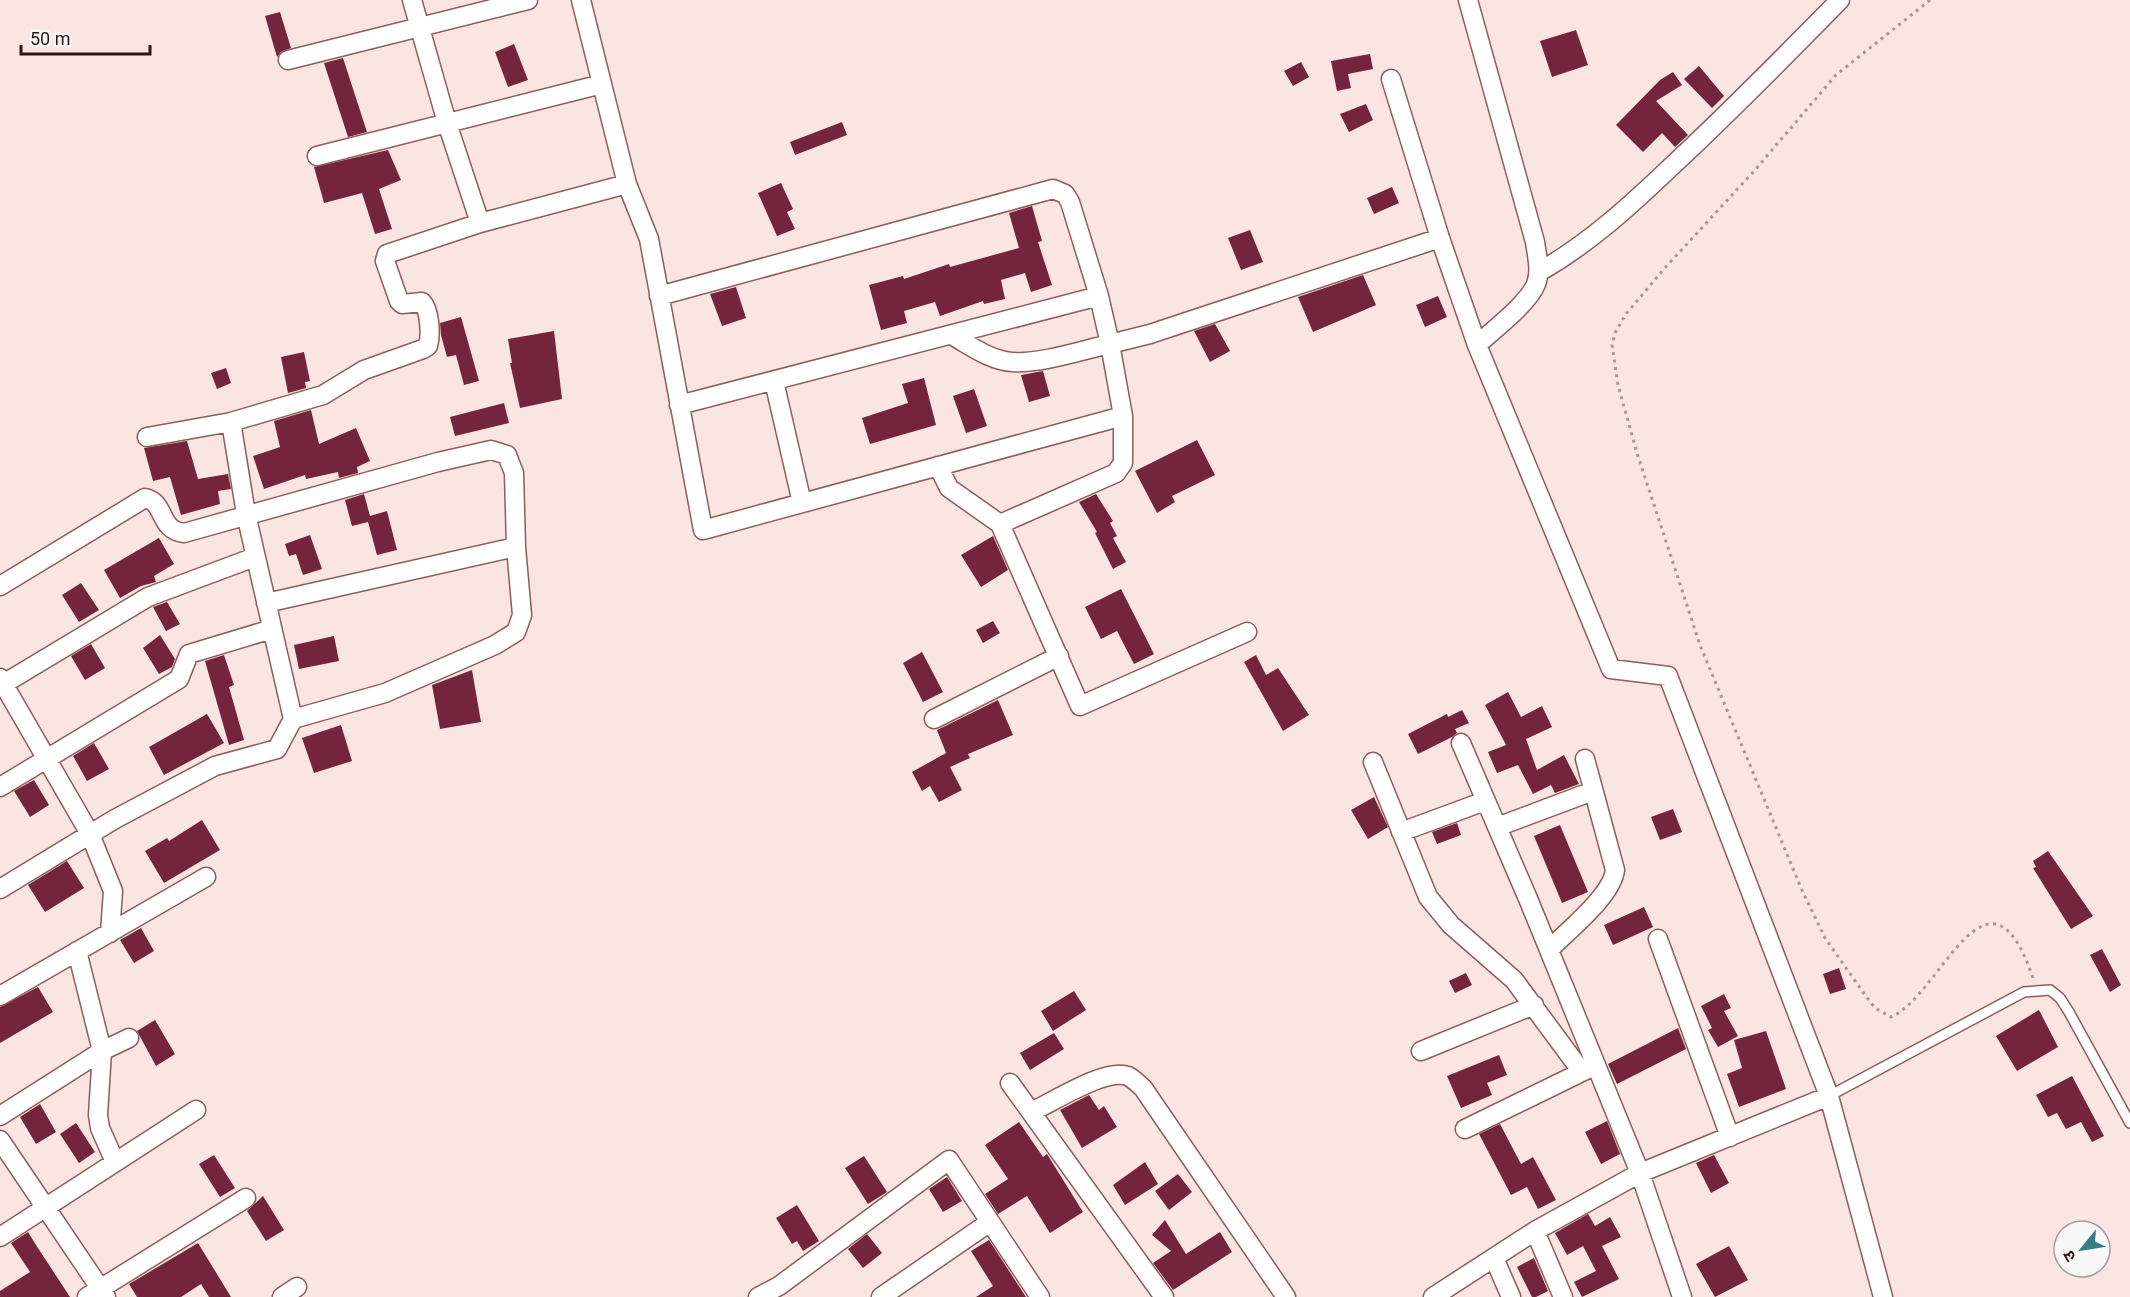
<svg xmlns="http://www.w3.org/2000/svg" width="2130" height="1297" font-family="Roboto,'Noto Sans Devanagari',sans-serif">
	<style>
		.building { fill: #74253d }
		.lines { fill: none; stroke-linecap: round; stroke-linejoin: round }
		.lane-casing { stroke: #8c5e5a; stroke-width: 12 }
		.street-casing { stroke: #8c5e5a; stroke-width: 21 }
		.path { stroke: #aa9694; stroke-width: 3; stroke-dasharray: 3 4.5; stroke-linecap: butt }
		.lane { stroke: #fff; stroke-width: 9 }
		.street { stroke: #fff; stroke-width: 18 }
	</style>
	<rect width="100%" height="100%" fill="#fae5e2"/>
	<!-- building -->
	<path class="building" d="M280 12 291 48 281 52 277 57 265 16Z
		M1576 30 1588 65 1552 77 1540 41Z
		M514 44 528 80 508 87 495 52Z
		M1370 54 1373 69 1348 74 1351 88 1337 91 1331 61Z
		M343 58 367 132 348 137 324 63Z
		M1301 62 1309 77 1293 86 1284 71Z
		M1699 66 1724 96 1712 108 1684 79Z
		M1673 72 1682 85 1656 101 1688 135 1675 147 1662 133 1643 152 1616 125 1660 80Z
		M1366 104 1373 120 1349 132 1340 114Z
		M842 122 847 135 795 155 790 142Z
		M388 150 401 180 379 189 392 229 375 234 362 193 324 203 314 167Z
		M781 183 793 209 787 212 795 229 777 236 758 193Z
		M1392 187 1399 203 1374 214 1367 198Z
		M1032 206 1042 241 1038 242 1052 285 1031 292 1025 273 1001 280 1005 299 984 304 983 301 940 316 935 302 904 311 907 323 881 330 869 285 903 276 904 279 949 264 950 267 1019 248 1009 213Z
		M1250 230 1263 262 1241 270 1228 238Z
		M1363 275 1376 305 1313 332 1298 297Z
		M736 287 746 318 722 326 710 294Z
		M1438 296 1447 317 1425 327 1416 305Z
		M461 317 479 381 464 385 456 355 447 357 441 335 440 323Z
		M1215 324 1230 351 1210 362 1194 331Z
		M554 331 562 399 520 408 510 363H512L508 339Z
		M304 352 310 381 305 382 306 388 288 393 281 357Z
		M226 368 231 383 217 389 211 373Z
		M1043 371 1050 396 1029 402 1021 375Z
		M924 378 936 425 870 444 862 418 908 403 902 384Z
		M974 389 987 426 966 433 953 396Z
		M504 403 509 423 455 436 450 417Z
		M311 410 319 444 356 428 370 461 357 467 358 473 339 478 338 472 306 479 305 475 264 489 253 456 280 447 274 421Z
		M1197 440 1215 475 1172 496 1175 502 1157 513 1135 471Z
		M187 441 198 479 228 474 231 489 218 491 220 504 181 515 170 477 153 481 144 448Z
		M364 494 370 516 387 511 397 550 377 555 368 522 352 526 345 500Z
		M1096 494 1113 521 1110 523 1117 536 1113 538 1126 562 1113 569 1095 533 1097 532 1079 502Z
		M310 535 322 569 303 575 296 554 289 556 285 544Z
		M993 536 1008 570 981 587 961 555Z
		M159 538 174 564 154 576 156 582 141 586 120 598 104 570Z
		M81 583 99 610 79 622 62 595Z
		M1121 589 1154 654 1134 664 1117 631 1101 639 1085 607Z
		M167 602 180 624 166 631 153 607Z
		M993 621 1000 633 983 643 976 630Z
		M160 635 175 659 172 667 159 674 143 648Z
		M334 636 339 661 299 669 294 645Z
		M91 644 105 668 85 680 71 656Z
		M922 652 943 692 923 702 903 663Z
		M224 655 234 685 229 687 244 740 229 745 205 661Z
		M1256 655 1266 675 1278 668 1309 715 1283 731 1244 662Z
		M472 670 481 722 440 729 432 685Z
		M1508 692 1521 717 1542 706 1552 727 1526 739 1537 770 1564 755 1579 784 1555 793 1551 785 1533 794 1518 765 1497 773 1488 752 1506 745 1485 705Z
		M998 700 1013 735 968 754 970 758 950 767 962 790 939 802 930 786 922 791 912 772 946 753 937 730Z
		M1462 710 1469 723 1455 729 1457 733 1452 737 1418 754 1408 734 1447 714 1448 717Z
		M207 714 224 743 164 775 149 747Z
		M341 725 352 761 314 773 302 738Z
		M94 743 109 769 87 781 73 756Z
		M34 780 49 805 30 817 14 791Z
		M1374 797 1388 827 1368 839 1351 810Z
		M1673 809 1682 832 1660 840 1651 817Z
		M202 820 220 850 164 883 145 851 167 838 169 841Z
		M1457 823 1461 835 1437 844 1432 832Z
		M1560 825 1588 892 1562 903 1534 836Z
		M2048 851 2093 916 2071 929 2033 868 2036 867 2033 861Z
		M67 861 84 888 45 912 28 885Z
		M1644 907 1653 927 1613 945 1604 925Z
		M141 928 154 951 134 963 120 940Z
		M2102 949 2121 985 2110 992 2090 955Z
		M1839 968 1846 989 1830 994 1823 974Z
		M1466 973 1472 985 1455 993 1449 981Z
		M38 987 53 1012 0 1043V1007Z
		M1074 991 1086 1010 1053 1031 1041 1011Z
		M1724 994 1731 1008 1724 1011 1738 1036 1718 1047 1708 1030 1712 1028 1701 1006Z
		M2039 1010 2058 1047 2017 1071 1996 1036Z
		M155 1020 175 1054 156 1066 137 1031Z
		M1678 1028 1686 1049 1617 1084 1608 1064Z
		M1766 1031 1786 1089 1739 1107 1727 1074 1742 1068 1734 1040Z
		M1054 1033 1064 1049 1030 1070 1020 1053Z
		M1499 1055 1507 1075 1487 1083 1492 1095 1461 1108 1447 1076Z
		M2072 1076 2104 1136 2092 1142 2081 1122 2066 1129 2057 1113 2048 1117 2036 1095Z
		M1089 1095 1099 1110 1104 1106 1117 1127 1082 1148 1060 1110Z
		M40 1104 56 1132 36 1144 20 1117Z
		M1607 1121 1620 1154 1601 1164 1585 1132Z
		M1019 1122 1043 1157 1047 1154 1083 1212 1050 1233 1027 1196 998 1214 985 1194 1008 1179 985 1145Z
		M76 1123 95 1152 79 1163 60 1134Z
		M1500 1124 1521 1164 1533 1157 1556 1200 1538 1209 1527 1187 1511 1195 1479 1134Z
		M214 1155 235 1188 220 1197 199 1164Z
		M1714 1155 1729 1183 1711 1193 1696 1163Z
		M864 1156 887 1192 868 1204 845 1168Z
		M1145 1162 1158 1184 1125 1205 1113 1185Z
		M1178 1174 1192 1192 1169 1210 1155 1191Z
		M947 1177 962 1201 943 1212 929 1189Z
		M263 1196 284 1230 266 1241 247 1211Z
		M797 1205 819 1241 803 1251 797 1241 792 1244 776 1218Z
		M1588 1214 1595 1226 1610 1217 1621 1237 1602 1246 1619 1279 1582 1297 1574 1282 1596 1271 1583 1246 1567 1255 1555 1233Z
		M1165 1220 1186 1254 1220 1232 1232 1252 1173 1290 1153 1263 1171 1251 1152 1235Z
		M28 1232 36 1245 70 1297H0V1291L30 1272 11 1243Z
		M867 1234 882 1253 863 1268 848 1249Z
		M989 1240 1026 1297H976L993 1286 971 1251Z
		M198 1243 231 1297H209L201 1284 181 1297H137L129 1284Z
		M1729 1246 1748 1280 1715 1297 1696 1264Z
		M1534 1258 1548 1291 1536 1297H1532L1517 1267Z"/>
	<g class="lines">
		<!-- lane casing -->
		<g class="lane-casing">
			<path id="lane" d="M1829 1096 2024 992 2050 990 2060 998 2069 1012 2130 1123"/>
		</g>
		<!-- street casing -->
		<g class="street-casing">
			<path id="street" d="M412 0 447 123 480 223
				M581 0 627 184
				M1468 0 1535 242C1537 256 1541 271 1536 284 1528 304 1493 330 1477 345L1611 669 1668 676 1829 1096 1883 1297
				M288 60 528 0
				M1391 79 1440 238 1477 345
				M317 156 602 84
				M1539 272C1590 243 1631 205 1674 164 1731 111 1786 55 1840 0
				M659 296 1053 189 1065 194 1070 202 1099 296
				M774 381 802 503
				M679 405 1099 296 1110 344C1082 350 1041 364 1013 362 991 361 971 346 953 336
				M147 437 231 422 323 395 364 370 423 349 428 346C431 335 430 310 422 302L402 304 399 301 385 261 387 254 480 223 627 184 649 239 703 530 1123 416 1110 344 1150 334 1440 238
				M938 466 949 488 1000 524 1080 706 1247 632
				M1000 524 1116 473 1123 463V416
				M0 586 145 498C166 502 158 530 184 533L438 462 491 450 507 455 514 473 516 547 522 615 516 632 495 645 385 693 293 719 246 514 231 422
				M266 603 516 547
				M0 678 90 834 113 891 110 933
				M0 686 148 597 255 557
				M934 719 1059 656
				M1461 743 1529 901 1640 1173 1682 1297
				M1373 762 1428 897 1451 925 1514 980 1582 1072
				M0 787 179 679 189 654 272 629
				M1497 827 1593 791
				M1401 832 1485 801
				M0 889 115 819 215 766 277 749 293 719
				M1658 939 1730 1137
				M1549 950C1568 930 1612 896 1615 870L1585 759
				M77 951 102 1051 98 1115 100 1128 115 1162
				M0 996 206 877
				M1421 1051 1534 1005
				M1010 1083 1164 1297
				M1033 1111C1055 1101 1105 1068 1128 1076 1134 1079 1138 1084 1143 1088L1286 1297
				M0 1116 102 1051 129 1038
				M1465 1129 1590 1068
				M0 1140 106 1297
				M1535 1231 1563 1297
				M0 1237 196 1110
				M1494 1258 1511 1297
				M87 1297 246 1198
				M282 1297 297 1287
				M758 1297 779 1286 949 1160 1040 1297
				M881 1297 990 1222
				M1433 1297 1535 1231 1640 1173 1829 1096"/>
		</g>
		<!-- path -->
		<path class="path" d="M1930 0 1836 75 1755 170 1663 270 1626 314 1615 333 1612 345 1618 385 1637 453 1700 645 1801 888 1825 938 1865 995 1875 1008 1891 1017C1941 996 1988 845 2033 978"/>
		<!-- lane -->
		<use href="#lane" class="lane"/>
		<!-- street -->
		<use href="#street" class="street"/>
	</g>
	<!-- north arrow -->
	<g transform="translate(2082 1249) rotate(240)"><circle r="28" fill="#f8f8f8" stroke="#a69e9e" stroke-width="1.5"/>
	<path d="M0-4.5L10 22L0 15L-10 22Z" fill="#367e86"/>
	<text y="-9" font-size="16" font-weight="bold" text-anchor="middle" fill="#2a1716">उ</text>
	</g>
	<!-- scale -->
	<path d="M21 45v9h129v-9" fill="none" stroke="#2a1716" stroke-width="3"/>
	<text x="30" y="45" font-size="18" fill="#2a1716" stroke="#f8f8f8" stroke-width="4.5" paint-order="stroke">50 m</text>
</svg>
